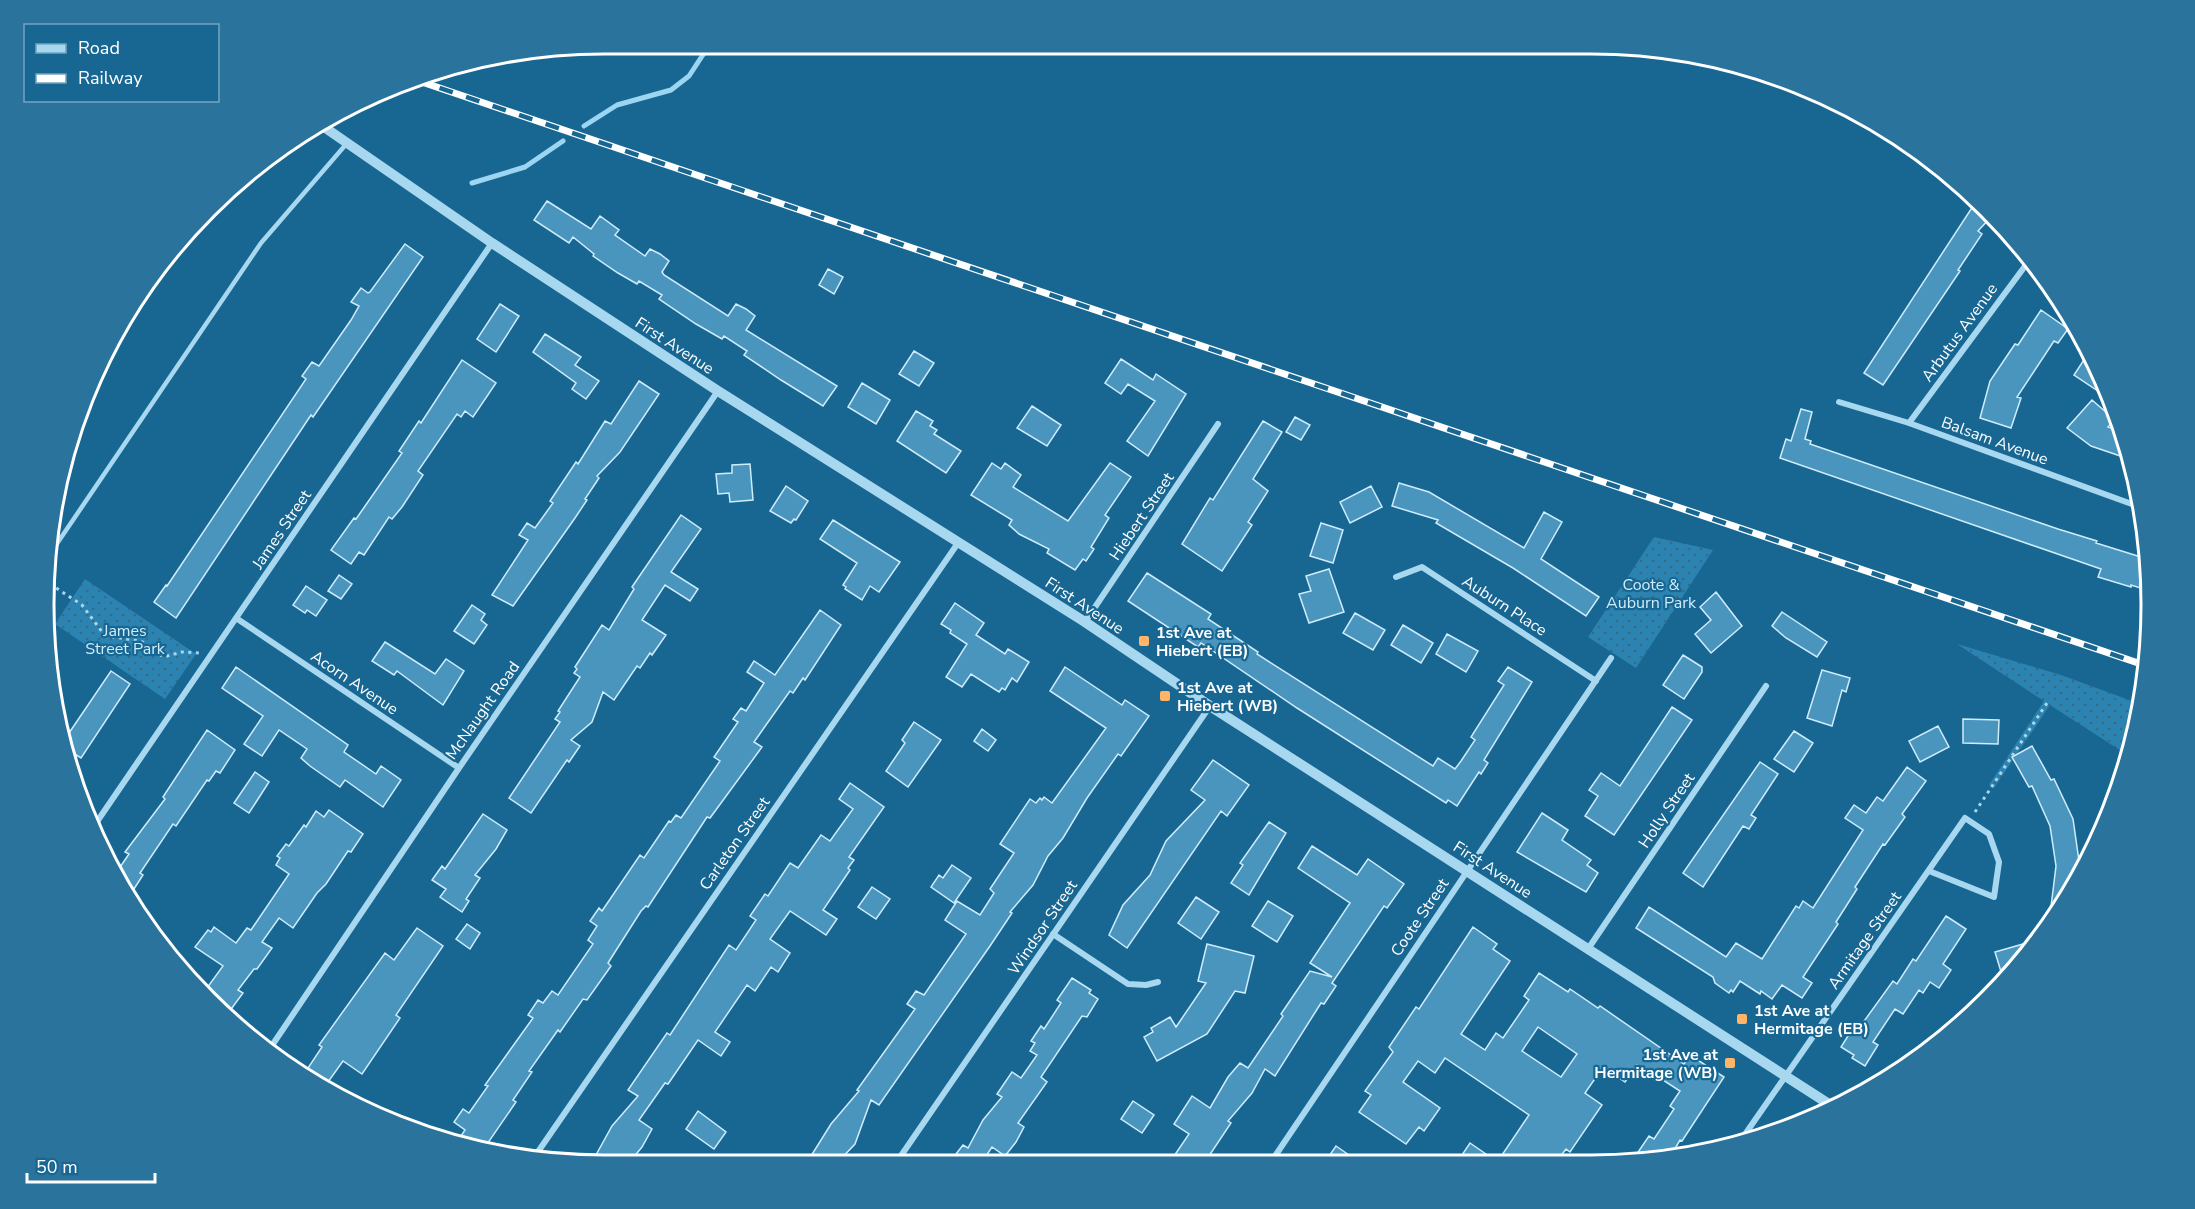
<svg xmlns="http://www.w3.org/2000/svg" width="2195" height="1209" font-family="'Nunito Sans',sans-serif">
	<style>
		.grass { fill: url(#grass-dots) }
		.lines { fill: none; stroke-linecap: round; stroke-linejoin: round }
		.stream { stroke: #9bd5f2; stroke-width: 5 }
		.building { fill: #4a95bd; stroke: #cfecfb; stroke-width: 1.5; fill-rule: evenodd }
		.path { stroke: #a8d7f0; stroke-width: 3; stroke-dasharray: 3 4.5; stroke-linecap: butt }
		.service { stroke: #a8d7f0; stroke-width: 4.5 }
		.minor { stroke: #a8d7f0; stroke-width: 6 }
		.tertiary { stroke: #a8d7f0; stroke-width: 10 }
		.rail-casing { stroke: #fff; stroke-width: 7 }
		.rail { stroke: #186793; stroke-width: 4.5; stroke-dasharray: 14; stroke-linecap: butt }
		.poi-dot { fill: #ffb467; stroke: #186793; stroke-width: 2 }
		.labels { text-anchor: middle; stroke-width: 4.5; stroke-linejoin: round; paint-order: stroke }
		.street-label { font-size: 16px; fill: #fff; stroke: #186793 }
		.park-label { font-size: 16px; fill: #cfecfb; stroke: #186793 }
		.poi-label { font-size: 16px; font-weight: bold; fill: #fff; stroke: #186793; text-anchor: start }
		.rim { fill: none; stroke: #fff; stroke-width: 3 }
	</style>
	<defs>
		<pattern id="grass-dots" width="8" height="8" patternUnits="userSpaceOnUse" patternTransform="scale(1.5)"><rect width="8" height="8" fill="#2b83b1"/><path d="M2 2h.1M6 6h.1" fill="none" stroke="#3a6a84" stroke-width="1.8" stroke-linecap="round"/></pattern>
	</defs>
	<rect width="100%" height="100%" fill="#186793"/>
	<!-- grass -->
	<path class="grass" d="M1654 537 1713 550 1636 668 1588 637Z
		M85 579 196 654 165 699 55 624Z
		M1957 644 2061 675 2140 704 2129 756 2050 705 1994 788 1989 785 2044 701Z"/>
	<g class="lines">
		<!-- stream -->
		<path class="stream" d="M584 126 617 105 671 90 689 76 710 44
			M472 183 525 167 563 141"/>
	</g>
	<!-- building -->
	<path class="building" d="M1977 200 1992 216 1978 231 1982 234 1958 270 1960 271 1883 385 1864 373Z
		M547 201 591 229 600 216 619 230 615 235 645 256 650 249 660 254 669 261 662 272 664 275 728 316 736 304 746 309 755 316 746 330 837 386 823 406 781 380 744 355 747 351 724 336 722 339 696 324 659 299 662 295 639 281 637 284 618 273 593 256 594 254 573 237 569 243 534 220Z
		M405 244 423 257 313 417 311 415 176 618 154 602 166 585 167 586 306 379 302 376 312 362 319 366 351 320 359 306 351 302 361 288 368 293 370 292Z
		M828 269 843 277 834 294 819 285Z
		M500 304 519 316 496 352 477 339Z
		M2041 310 2068 329 2058 343 2054 341 2017 397 2021 398 2011 428 1980 418 1990 381 2015 344 2018 345Z
		M545 334 581 357 575 365 599 381 586 399 572 389 576 383 533 352Z
		M914 351 934 363 919 386 899 374Z
		M2087 355 2095 361 2110 399 2074 375Z
		M1121 359 1153 380 1156 374 1186 394 1148 456 1127 441 1155 401 1128 384 1121 394 1105 383Z
		M462 360 496 383 473 417 465 411 461 417 457 414 418 471 423 475 402 507 392 519 389 517 364 555 359 552 351 564 331 550 354 518 356 519 363 509 402 453 399 451 419 421 421 423Z
		M639 381 659 394 620 452 597 476 599 478 585 499 587 500 575 518 513 606 492 595 528 540 519 535 527 523 535 528 553 503 550 501 576 462 578 464 605 421 611 424Z
		M862 383 890 400 876 424 848 407Z
		M2092 400 2115 420 2108 427 2122 432 2132 460 2091 446 2067 428Z
		M1032 406 1061 425 1047 446 1017 428Z
		M1801 409 1812 412 1805 439 1811 441 1810 444 2058 529 2097 541 2096 543 2141 557 2139 562 2150 565V591L2131 585V587L2098 577 2101 569 1780 458 1786 439 1791 441Z
		M916 411 933 421 930 426 937 430 934 434 961 451 946 473 897 441Z
		M1295 417 1310 425 1301 440 1286 432Z
		M1263 421 1282 432 1253 479 1268 491 1248 522 1252 525 1222 571 1182 544 1210 498 1213 500Z
		M992 463 1001 469 1005 463 1021 475 1013 487 1068 521 1110 463 1131 477 1105 515 1109 518 1091 547 1094 549 1086 561 1083 559 1075 570 1047 553 1049 549 1019 534 1009 525 1012 520 971 495Z
		M750 464 753 500 730 502 729 493 718 494 716 474 732 473V465Z
		M1399 483 1429 492 1524 548 1544 512 1562 522 1541 559 1599 597 1586 616 1513 568 1436 523 1438 520 1392 506Z
		M786 486 808 501 796 520 794 519 791 523 770 511Z
		M1371 486 1382 507 1350 523 1340 502Z
		M681 515 701 529 671 572 698 589 690 601 665 585 642 620 666 635 652 655 650 653 640 668 637 666 614 700 603 692 592 722 571 740 580 746 569 762 567 760 531 813 509 798 560 722 555 719 560 712 558 711 580 677 574 673 577 669 575 667 602 625 609 630 634 589 632 587Z
		M833 520 900 562 879 592 870 586 862 600 845 589 846 587 843 585 857 563 820 539Z
		M1321 523 1343 530 1333 563 1310 556Z
		M1329 569 1344 612 1309 623 1299 594 1311 591 1306 576Z
		M1147 573 1211 614 1208 619 1258 652 1257 654 1433 766 1438 758 1455 769 1461 761 1475 740 1471 737 1504 685 1498 681 1508 667 1532 682 1484 760 1488 763 1481 774 1479 772 1457 806 1448 800 1446 803 1297 708 1201 643 1198 647 1128 601Z
		M339 575 352 584 341 599 328 591Z
		M306 586 327 600 316 616 307 610 305 613 293 605Z
		M1716 592 1742 626 1711 653 1695 634 1711 620 1700 607Z
		M955 603 984 623 976 635 1005 654 1008 649 1029 662 1017 682 1012 678 1005 690 1002 688 999 692 971 674 962 687 946 677 967 644 950 633 951 630 941 624Z
		M472 605 485 614 481 620 487 625 474 644 454 631Z
		M820 610 841 625 805 680 803 678 793 693 790 691 754 742 762 747 710 818 707 817 648 907 646 906 641 911 608 963 611 966 587 1000 583 999 560 1032 558 1030 529 1071 532 1072 513 1100 516 1102 483 1150 455 1145 465 1130 454 1122 463 1109 469 1113 488 1086 485 1085 533 1018 528 1015 538 1000 543 1003 552 991 558 995 593 944 588 940 597 926 590 921 599 908 602 911 640 855 644 858 669 821 671 822 676 815 681 818 720 761 714 757 738 722 733 719 741 708 746 711 764 683 747 672 754 661 775 675Z
		M1782 612 1827 642 1817 657 1786 638 1772 626Z
		M1355 613 1385 630 1373 650 1343 633Z
		M1403 625 1433 643 1421 663 1391 645Z
		M1447 634 1478 651 1466 672 1436 654Z
		M385 642 435 674 446 659 464 671 443 705 397 671 394 675 372 661Z
		M1683 655 1702 667V672L1684 699 1663 685Z
		M236 667 348 745 344 752 376 774 381 766 401 780 383 807 345 780 340 787 310 766 301 758 307 749 279 730 262 756 244 744 263 716 222 688Z
		M1065 667 1122 705 1125 700 1149 716 1121 756 1118 754 1087 798 1063 838 1048 856 1033 885 1010 912 1012 913 990 946 879 1105 871 1100 855 1144 837 1163H822L811 1156 831 1124 859 1091 857 1090 915 1009 907 1004 916 991 924 995 966 934 945 920 957 901 980 915 994 893 990 889 1014 853 1000 844 1030 799 1036 803 1040 798 1042 800 1044 797 1052 803 1106 728 1050 691Z
		M1822 670 1850 678 1846 692 1842 690 1832 726 1807 718Z
		M111 671 130 684 81 758 70 751 67 736Z
		M1672 707 1692 720 1614 835 1585 816 1598 796 1589 790 1601 773 1620 786Z
		M1963 719 1999 720 1998 744 1963 743Z
		M914 722 941 740 908 787 886 771 905 743 902 740Z
		M1938 726 1949 747 1920 762 1909 741Z
		M982 729 996 740 988 751 974 741Z
		M207 730 235 750 220 773 216 771 209 781 207 780 176 826 173 824 140 873 143 875 132 892 118 870 129 854 125 852 165 799 163 797Z
		M1794 731 1813 743 1794 772 1774 759Z
		M2032 746 2051 780 2054 779 2073 819 2080 868 2077 885 2049 923 2056 866 2050 826 2032 786 2029 787 2012 757Z
		M1213 760 1249 785 1227 816 1221 811 1127 948 1109 935 1123 905 1150 875 1166 841 1205 800 1191 790Z
		M1760 762 1778 774 1751 815 1756 818 1749 829 1743 826 1703 887 1683 873Z
		M1907 767 1926 781 1902 814 1905 817 1885 845 1883 844 1855 887 1857 889 1836 922 1838 924 1803 977 1812 983 1802 998 1782 985 1772 999 1761 991 1760 994 1740 981 1733 992 1731 990 1729 993 1715 983 1713 977 1636 928 1649 907 1726 957 1736 943 1762 959 1796 906 1799 908 1803 901 1813 908 1863 830 1845 818 1854 805 1866 813 1877 797 1883 801Z
		M255 772 269 782 249 813 234 803Z
		M850 783 884 807 849 857 854 860 848 868 850 870 823 910 837 919 826 935 790 911 770 939 790 953 778 972 771 967 755 991 747 985 715 1032 730 1042 721 1056 698 1040 668 1084 665 1083 639 1120 652 1129 642 1147 628 1164H591L612 1126 638 1096 628 1090 667 1033 670 1035 729 945 736 950 756 920 750 916 765 894 768 896 790 863 798 868 821 835 830 841 853 809 839 799Z
		M329 810 363 834 351 852 348 851 326 884 317 893 293 928 279 918 262 942 272 948 257 969H254L238 990 243 993 229 1012 204 992 223 966 195 947 208 930 211 932 214 927 236 943 247 928 251 930 289 874 276 865 280 858 277 856 286 844 289 846 304 825 306 827 316 811 324 817Z
		M1542 813 1568 830 1562 840 1591 860 1587 865 1598 873 1586 892 1517 852Z
		M483 814 507 830 496 849 475 875 480 878 466 899 469 901 462 912 440 897 446 889 432 880 442 866 445 869Z
		M1269 822 1286 833 1249 895 1231 883 1243 865 1240 863Z
		M1312 846 1357 875 1368 859 1404 884 1387 908 1384 906 1332 983 1336 986 1324 1004 1321 1003 1275 1076 1265 1069 1252 1093 1228 1121 1231 1123 1205 1162H1170L1189 1134 1174 1124 1192 1096 1210 1108 1228 1077 1240 1063 1248 1068 1283 1016 1281 1014 1310 971 1332 977 1310 963 1350 903 1298 868Z
		M952 865 971 878 954 903 931 887 939 875 943 878Z
		M872 887 890 899 876 919 858 907Z
		M1196 897 1219 912 1201 939 1178 923Z
		M1268 901 1293 916 1277 942 1252 926Z
		M1946 916 1966 929 1943 964 1951 970 1939 988 1930 982 1923 993 1919 990 1903 1014 1895 1009 1873 1042 1878 1045 1865 1066 1852 1058 1854 1055 1841 1047 1853 1028 1857 1031 1893 981 1897 984 1913 959 1916 961Z
		M467 924 480 933 470 949 456 939Z
		M1473 927 1497 944 1493 949 1510 961 1461 1034 1485 1050 1496 1033 1503 1038 1529 1000 1524 996 1539 973 1568 992 1570 989 1598 1008 1600 1006 1684 1064 1690 1055 1724 1077 1682 1141 1680 1140 1669 1159 1632 1161 1649 1136 1654 1139 1674 1109 1670 1106 1680 1091 1643 1067 1642 1069 1637 1065 1625 1082 1603 1067 1585 1093 1602 1105 1570 1152 1566 1149 1557 1161H1511L1502 1155 1529 1115 1445 1058 1435 1073 1418 1061 1403 1082 1440 1108 1424 1131 1419 1127 1406 1144 1359 1112 1371 1095 1365 1091 1393 1052 1389 1047 1416 1007 1419 1009ZM1538 1027 1577 1054 1561 1077 1522 1051Z
		M417 928 443 946 396 1015 400 1018 362 1074 343 1061 323 1089 304 1074 322 1047 319 1045 385 953 394 960Z
		M2037 940 2015 971 2002 975 1995 952Z
		M1207 944 1254 956 1245 993 1235 991 1207 1034 1157 1061 1144 1037 1153 1032 1151 1028 1170 1017 1176 1027 1206 983 1198 981Z
		M1072 978 1091 990 1089 993 1098 999 1087 1017 1082 1016 1041 1077 1047 1082 1018 1123 1024 1127 1016 1142 1005 1156 992 1147 984 1159 990 1163H949L963 1145 968 1148 983 1120 1002 1097 997 1094 1012 1072 1021 1078 1037 1055 1030 1051 1035 1043 1031 1041 1041 1026 1044 1029 1061 1003 1057 1000Z
		M1133 1101 1154 1115 1142 1133 1121 1119Z
		M698 1111 726 1132 714 1149 686 1129Z
		M1470 1143 1496 1161H1458Z
		M1336 1146 1359 1162H1325Z"/>
	<g class="lines">
		<!-- path -->
		<path class="path" d="M50 584 82 605 103 633 113 637 141 641 162 656H167L182 652 199 653
			M1975 812 2047 703"/>
		<!-- service -->
		<path class="service" d="M54 548 261 243 348 142"/>
		<!-- minor -->
		<path class="minor" d="M1839 402 1909 423 2140 507
			M1909 423 2031 258
			M1396 577 1422 567 1596 681
			M236 618 459 768
			M1085 622 1218 424
			M92 829 492 243
			M1053 934 1128 984 1146 985 1158 982
			M1588 949 1766 686
			M271 1047 459 768 718 391
			M1739 1143 1965 818 1989 834 1999 862 1994 897 1929 871
			M533 1159 958 543
			M1271 1162 1611 658
			M896 1163 1210 706"/>
		<!-- tertiary -->
		<path class="tertiary" d="M324 127 492 243 718 391 1085 622 1210 706 1832 1106"/>
		<!-- rail casing -->
		<g class="rail-casing">
			<path id="rail" d="M413 79 2147 666"/>
		</g>
		<!-- rail -->
		<use href="#rail" class="rail"/>
	</g>
	<!-- markers -->
	<g class="poi-dot">
		<rect x="1138" y="635" width="12" height="12" rx="3"/>
		<rect x="1159" y="690" width="12" height="12" rx="3"/>
		<rect x="1736" y="1013" width="12" height="12" rx="3"/>
		<rect x="1724" y="1057" width="12" height="12" rx="3"/>
	</g>
	<g class="labels">
		<!-- street labels -->
		<g class="street-label">
			<text transform="translate(1959 332) rotate(-54)" y="6">Arbutus Avenue</text>
			<text transform="translate(675 345) rotate(33)" y="6">First Avenue</text>
			<text transform="translate(1995 440) rotate(20)" y="6">Balsam Avenue</text>
			<text transform="translate(1141 516) rotate(-56)" y="6">Hiebert Street</text>
			<text transform="translate(281 529) rotate(-56)" y="6">James Street</text>
			<text transform="translate(1085 605) rotate(33)" y="6">First Avenue</text>
			<text transform="translate(1505 605) rotate(33)" y="6">Auburn Place</text>
			<text transform="translate(355 682) rotate(34)" y="6">Acorn Avenue</text>
			<text transform="translate(482 710) rotate(-55)" y="6">McNaught Road</text>
			<text transform="translate(1666 810) rotate(-56)" y="6">Holly Street</text>
			<text transform="translate(734 843) rotate(-55)" y="6">Carleton Street</text>
			<text transform="translate(1493 869) rotate(33)" y="6">First Avenue</text>
			<text transform="translate(1419 917) rotate(-56)" y="6">Coote Street</text>
			<text transform="translate(1042 927) rotate(-56)" y="6">Windsor Street</text>
			<text transform="translate(1864 940) rotate(-55)" y="6">Armitage Street</text>
		</g>
		<!-- park labels -->
		<g class="park-label">
			<text x="1651" y="590">Coote &amp;<tspan x="1651" dy="18">Auburn Park</tspan></text>
			<text x="125" y="636">James<tspan x="125" dy="18">Street Park</tspan></text>
		</g>
		<!-- poi labels -->
		<g class="poi-label">
			<text x="1156" y="638">1st Ave at<tspan x="1156" dy="18">Hiebert (EB)</tspan></text>
			<text x="1177" y="693">1st Ave at<tspan x="1177" dy="18">Hiebert (WB)</tspan></text>
			<text x="1754" y="1016">1st Ave at<tspan x="1754" dy="18">Hermitage (EB)</tspan></text>
			<text x="1718" y="1060" text-anchor="end">1st Ave at<tspan x="1718" dy="18">Hermitage (WB)</tspan></text>
		</g>
	</g>
	<!-- crop -->
	<path d="M0 0H2195V1209H0ZM604 54H1591A550 550 0 0 1 2141 604V605A550 550 0 0 1 1591 1155H604A550 550 0 0 1 54 605V604A550 550 0 0 1 604 54Z" fill="#2a739c" fill-rule="evenodd"/>
	<path class="rim" d="M604 54H1591A550 550 0 0 1 2141 604V605A550 550 0 0 1 1591 1155H604A550 550 0 0 1 54 605V604A550 550 0 0 1 604 54Z"/>
	<!-- legend -->
	<rect x="24" y="24" width="195" height="78" fill="#186793" stroke="#74a4be" stroke-width="1.5"/>
	<rect x="36" y="44" width="30" height="9" fill="#a8d7f0" stroke="#74a4be" stroke-width="1.5"/>
	<text x="78" y="54" font-size="18" fill="#ffffff">Road</text>
	<rect x="36" y="74" width="30" height="9" fill="#ffffff" stroke="#74a4be" stroke-width="1.5"/>
	<text x="78" y="84" font-size="18" fill="#ffffff">Railway</text>
	<!-- scale -->
	<path d="M27 1173v9h128v-9" fill="none" stroke="#ffffff" stroke-width="3"/>
	<text x="36" y="1173" font-size="18" fill="#ffffff" stroke="#186793" stroke-width="4.5" paint-order="stroke">50 m</text>
</svg>
